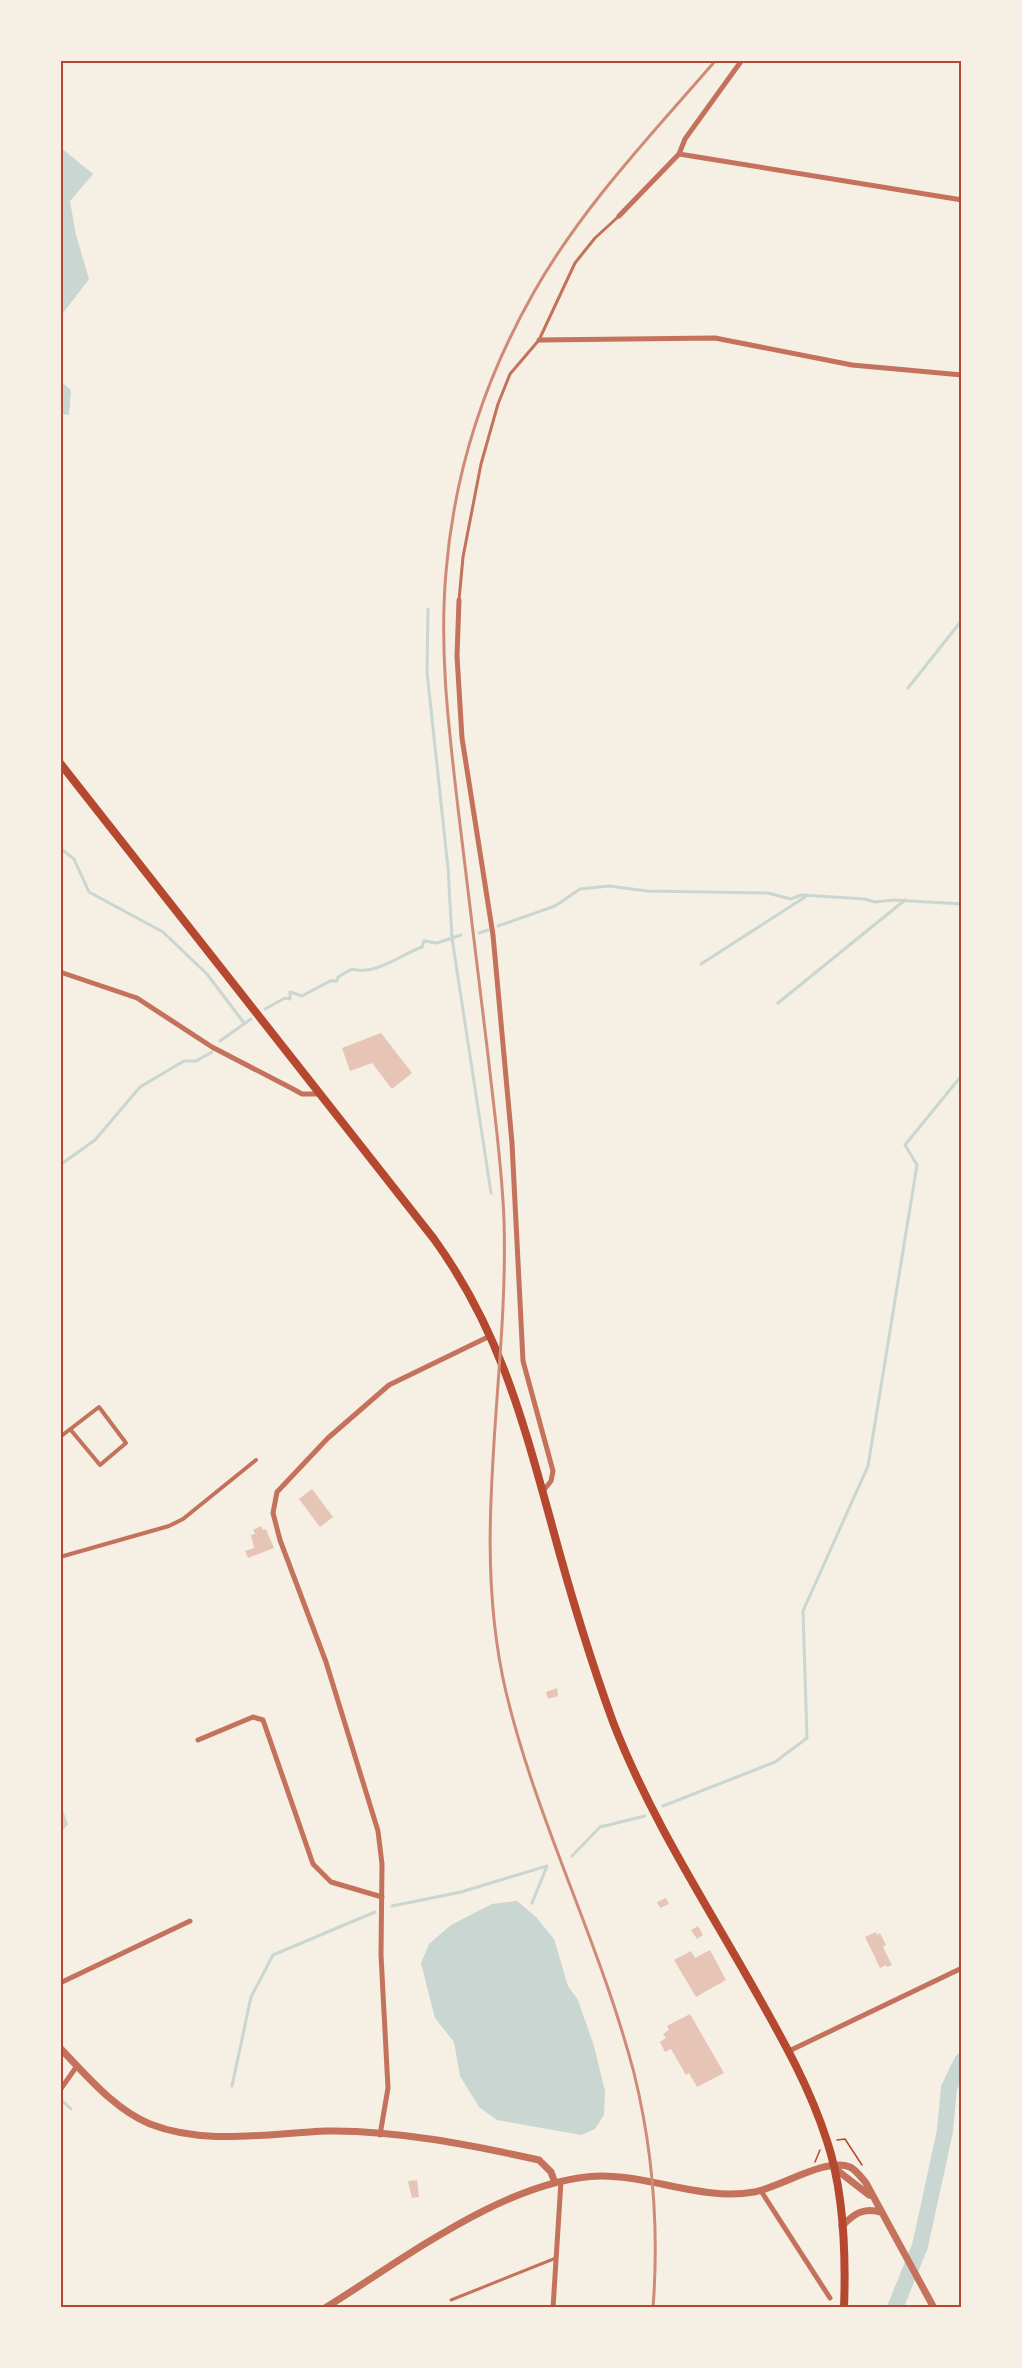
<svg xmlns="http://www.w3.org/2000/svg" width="1022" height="2368" font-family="Helvetica,sans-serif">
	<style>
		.water { fill: #c9d6d2 }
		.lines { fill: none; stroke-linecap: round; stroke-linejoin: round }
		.stream { stroke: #c9d6d2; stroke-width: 3 }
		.river { stroke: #c9d6d2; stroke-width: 16 }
		.building { fill: #e6c5b7 }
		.path { stroke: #b5482f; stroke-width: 1.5 }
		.service { stroke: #c5725c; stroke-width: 3 }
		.pedestrian { stroke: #c5725c; stroke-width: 4 }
		.minor { stroke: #c5725c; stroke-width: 5 }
		.tertiary { stroke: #c5725c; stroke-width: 7 }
		.primary { stroke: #b5482f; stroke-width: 8 }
		.rail { stroke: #cf8b77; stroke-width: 3 }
		.neatline { fill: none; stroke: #b5482f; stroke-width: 2 }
	</style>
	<rect width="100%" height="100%" fill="#f6efe4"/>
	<!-- water -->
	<path class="water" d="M60 147 93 174 70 201 76 235 89 279 60 317Z
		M60 381 71 390 69 415 60 414Z
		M60 1803 68 1824 60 1834Z
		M517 1901 536 1917 554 1939 568 1986 578 2000 594 2046 605 2091 604 2115 595 2129 581 2135 497 2120 479 2107 460 2076 454 2042 435 2018 421 1963 429 1944 451 1925 492 1904Z"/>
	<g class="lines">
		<!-- stream -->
		<path class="stream" d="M428 609 427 672 448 868 452 938 491 1193
			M908 688 962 620
			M60 848 74 859 89 892 163 932 207 974 244 1023
			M498 926 555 906 580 889 609 886 647 891 768 893 791 899 801 895 865 899 875 902 894 900 962 904
			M479 933 488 930
			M701 964 805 897
			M778 1003 905 900
			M265 1009 285 998 290 999V992L302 996 330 981H337L338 977 352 969C375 976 400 955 422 947L424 941 437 943 461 935
			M220 1041 251 1019
			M60 1165 95 1140 140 1087 184 1061H196L212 1052
			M663 1806 775 1762 807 1738 803 1611 868 1466 917 1165 905 1145 962 1075
			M572 1856 600 1827 645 1816
			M532 1903 547 1866
			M392 1906 461 1892 547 1866
			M232 2086 251 1997 273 1955 375 1912
			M60 2099 71 2109"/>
		<!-- river -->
		<path class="river" d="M895 2308 920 2246 945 2131 949 2088 962 2061"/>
	</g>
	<!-- building -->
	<path class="building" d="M381 1033 412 1073 392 1089 372 1063 350 1071 342 1048Z
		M312 1489 333 1517 320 1527 299 1499Z
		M261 1526 263 1530 266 1529 274 1548 248 1558 245 1551 254 1548 251 1535 255 1534 253 1530Z
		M557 1688 558 1696 548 1699 546 1692Z
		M666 1898 669 1904 660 1908 657 1902Z
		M698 1926 703 1935 697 1939 691 1930Z
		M876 1932 877 1935 880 1933 886 1945 883 1947 892 1965 887 1967 886 1965 880 1968 865 1937Z
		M710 1950 726 1980 696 1997 674 1960 691 1951 695 1958Z
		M690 2014 724 2073 697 2087 689 2073 686 2075 671 2049 665 2052 660 2042 666 2038 663 2034 669 2030 667 2026Z
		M417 2180 419 2197 412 2198 408 2181Z"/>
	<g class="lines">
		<!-- path -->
		<path class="path" d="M837 2140 845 2139 862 2165
			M815 2162 820 2150"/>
		<!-- service -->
		<path class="service" d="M459 600 463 557 481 464 498 404 510 374 539 340 575 263 595 238 619 216
			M451 2300 556 2258"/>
		<!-- pedestrian -->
		<path class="pedestrian" d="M60 1437 99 1407 126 1443 100 1465 70 1429
			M60 1557 169 1526 183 1519 256 1460"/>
		<!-- minor -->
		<path class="minor" d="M679 154 962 200
			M619 216 679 154 685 139 742 60
			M539 340 715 338 852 365 962 375
			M459 600 457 656 462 738 493 935 512 1143 523 1361 553 1471 551 1481 543 1491
			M60 972 137 998 212 1047 293 1089 302 1094H319
			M198 1740 253 1717 263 1720 313 1864 331 1882 382 1897
			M60 1983 190 1921
			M789 2051 962 1968
			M60 2090 77 2066
			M380 2135 388 2088 381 1955 382 1864 378 1831 326 1662 280 1540 273 1513 277 1492 328 1438 389 1385 490 1336
			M761 2191 830 2298
			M553 2308 561 2181"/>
		<!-- tertiary -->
		<path class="tertiary" d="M60 2048C86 2075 115 2110 150 2124 206 2146 269 2133 327 2131 397 2130 471 2145 539 2160L551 2172 555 2183
			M833 2167 869 2195
			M842 2226C854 2214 863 2207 880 2212
			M325 2308C403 2260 508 2178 601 2176 652 2176 704 2201 754 2192 779 2188 826 2157 850 2167 856 2170 861 2177 866 2183L934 2308"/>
		<!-- primary -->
		<path class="primary" d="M60 763 434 1239C499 1329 522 1417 551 1522 569 1589 589 1656 613 1722 650 1818 707 1905 757 1994 784 2042 810 2088 827 2141 844 2192 846 2254 844 2308"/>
		<!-- rail -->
		<path class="rail" d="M653 2308C659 2229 653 2150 634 2073 600 1943 537 1822 506 1692 469 1535 509 1378 504 1220 502 1165 494 1110 488 1055 478 973 468 891 458 808 449 730 439 652 446 572 454 474 485 378 534 292 582 207 652 134 716 60"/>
	</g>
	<!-- border -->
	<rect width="1022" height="2368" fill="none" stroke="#f6efe4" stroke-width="123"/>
	<rect x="62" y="62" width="898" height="2244" class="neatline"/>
</svg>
